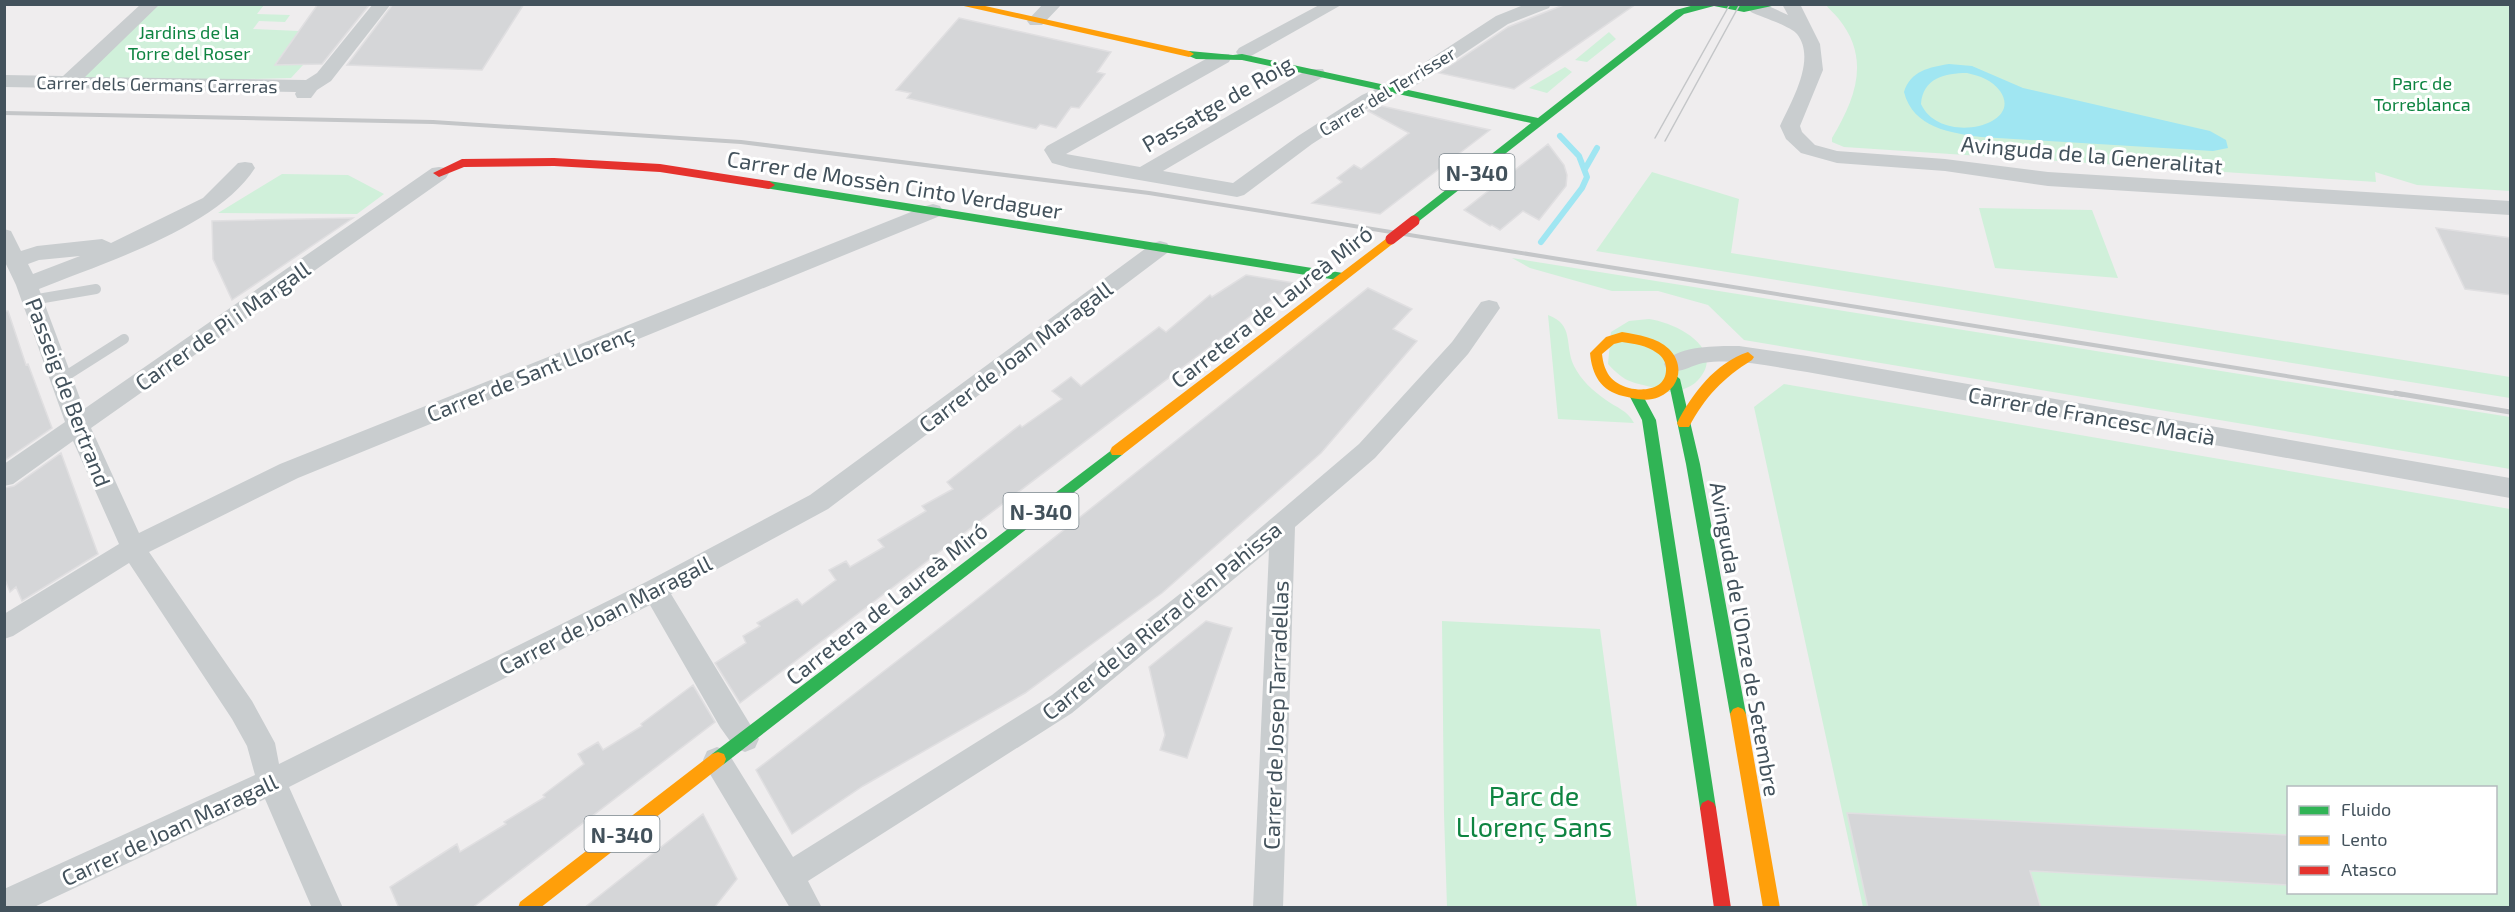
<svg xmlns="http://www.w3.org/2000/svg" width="2515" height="912" font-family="'Exo 2',sans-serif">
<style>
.green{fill:#d0f0da}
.water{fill:#a0e6f2;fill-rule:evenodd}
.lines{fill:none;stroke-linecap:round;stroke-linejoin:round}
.stream{stroke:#a0e6f2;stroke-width:6}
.building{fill:#d5d6d8;stroke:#e0dfe1;stroke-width:1.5}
.lane{stroke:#c9cdcf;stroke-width:10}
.street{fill:#c9cdcf;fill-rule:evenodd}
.fast{fill:#30b455;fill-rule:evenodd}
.slow{fill:#ff9f0a;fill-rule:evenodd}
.jam{fill:#e5322d;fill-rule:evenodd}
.tram{stroke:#c4c6c8;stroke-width:1.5}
.rail-far1{stroke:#c4c6c8;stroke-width:4}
.rail{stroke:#c4c6c8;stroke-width:5}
.jam-bridge{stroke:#e5322d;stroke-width:11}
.labels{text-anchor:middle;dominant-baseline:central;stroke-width:6;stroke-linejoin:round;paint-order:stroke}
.far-park-label{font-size:18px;fill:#0e8441;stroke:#fff}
.far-street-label{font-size:18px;fill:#43525c;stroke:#fff}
.shield{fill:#fff;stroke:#7b868d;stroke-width:1.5}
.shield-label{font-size:21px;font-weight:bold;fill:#43525c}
.street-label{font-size:22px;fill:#43525c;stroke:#fff}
.near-park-label{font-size:27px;fill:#0e8441;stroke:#fff}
</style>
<rect width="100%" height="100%" fill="#efedee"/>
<!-- green -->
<path class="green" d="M156 5H264L257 14 290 15 285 22 259 21 253 29 299 31 275 64 303 65 291 78 165 81 75 79Z
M1826 5H2510V191L2417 185 2375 172 2376 182 1844 147 1832 142V138C1856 98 1871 58 1838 18 1834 13 1829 9 1826 5Z
M1609 32 1616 39 1587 62 1575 60Z
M1565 67 1572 72 1547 93 1529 88Z
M1652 172 1739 199 1731 253 2510 377V398L1596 251Z
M282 174 348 175 384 194 357 214 218 213Z
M1979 208 2092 210 2118 278 1995 268Z
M1512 258 2510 417V469L1744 340 1708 305 1658 291H1612L1530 268Z
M1548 315C1575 325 1564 345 1574 366 1581 380 1593 391 1606 400 1617 408 1627 410 1634 423L1558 419Z
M1649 319C1678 323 1730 351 1695 383 1689 388 1677 392 1669 392 1664 392 1657 389 1651 387 1628 381 1625 382 1608 364L1611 332 1629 321Z
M1784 384 2510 509V907H2041L2030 871 2288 885V892H2496V788H2288V835L1848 813 1868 907H1863L1754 407Z
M1442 621 1600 629 1637 907H1447L1444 814Z"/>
<!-- water -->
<path class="water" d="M1949 64 1972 66 2023 88 2210 131 2226 140 2228 148 2213 151 1981 137C1951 133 1913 128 1904 92 1910 71 1930 67 1949 64ZM1967 73C1980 76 1992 80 2000 91 2025 126 1940 146 1921 104 1923 78 1945 73 1967 73Z"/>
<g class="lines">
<!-- stream -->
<path class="stream" d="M1585 169 1597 148
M1541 242 1582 188 1587 177 1579 156 1560 136"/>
</g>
<!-- building -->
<path class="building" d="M318 4H370L322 64 275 65Z
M393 4H524L482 70 347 65Z
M1566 4H1636L1514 89 1439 73 1508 27Z
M959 18 1111 52 1097 72 1105 74 1079 108 1071 107 1056 128 1040 124 1036 129 907 98 911 93 896 90Z
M1377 105 1490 130 1380 214 1312 203 1342 182 1337 178 1354 165 1361 169 1409 133 1368 111Z
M1548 144 1564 165 1567 175 1566 186 1539 220 1523 211 1500 230 1492 225 1490 226 1464 210Z
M353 218 232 300 213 259 212 221Z
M2436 228 2511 238V295L2465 289Z
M1246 275 1294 283 740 703 715 663 746 643 743 636 760 626 757 623 797 599 802 605 836 580 829 570 846 561 850 567 884 547 878 540 926 511 922 506 953 489 947 482 1020 425 1022 427 1062 399 1052 391 1071 377 1081 386 1159 327 1166 332 1210 295 1212 297Z
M1368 288 1412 309 1393 329 1417 341 1321 453 1162 593 1074 657 1025 693 863 786 792 834 756 770 972 603Z
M4 311H8L26 365 28 364 52 428 4 461Z
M61 453 98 554 22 601 16 587 10 592 4 577V488L14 486Z
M1206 621 1232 628 1187 758 1160 750 1165 735 1149 667Z
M693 685 715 722 472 908H399L390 887 457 844 460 852 506 824 504 822 545 797 543 795 584 764 578 754 598 742 603 750 642 726 641 724Z
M1847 813 2289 835V885L2030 871 2041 908H1868Z
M703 814 737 879 714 908H584Z"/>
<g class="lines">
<!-- lane -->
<path class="lane" d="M32 300 96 289
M61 379 124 339"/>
<!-- street -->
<path class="street" d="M141 4H160L85 77 306 80 317 73 373 4H391L331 81 317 90 311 98H297L295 94 296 92 4 87V75L63 76Z
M1043 4H1062L1042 25H1030L1027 21Z
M1321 4H1343L1251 56H1239L1236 52 1239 48Z
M1526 4H1551L1549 8 1508 24 1418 84 1376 103 1312 144 1244 195 1237 197 1070 168 1052 163 1044 150 1047 146 1215 54H1229L1231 58 1229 62 1066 154 1140 167 1309 69H1323L1325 73 1323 77 1163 171 1233 183 1298 136 1362 95 1404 76 1496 16Z
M1751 4H1764L1788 15 1782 4H1800L1820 44 1823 70 1800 126 1802 132 1815 145 1837 151 1945 159 2048 172 2510 201V215L2048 186 1945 171 1837 163 1801 153 1786 139 1780 126C1791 102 1817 59 1797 34 1791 26 1761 17 1751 12L1748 8Z
M245 162 252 163 255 168C217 228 103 263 39 289L84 409 432 168 439 167 446 168 449 173 446 178 91 428 139 533 280 464 926 206 933 204 940 206 943 211 940 216 298 478 149 552 252 701 275 743 279 764 646 582 810 495 1153 243 1160 241 1167 243 1171 248 1167 253 828 509 671 594 759 739 755 748 745 752 735 748 720 727 650 605 289 787 343 908H312L265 799 32 908H4V889L255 775 247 746 232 719 129 563 13 636 4 639V614L119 544 73 441 13 484 4 486V464L65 422 16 285 4 260V229L11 231 21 251 37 246 102 239 111 243 203 198 238 163ZM80 256 33 274 28 264 39 260Z
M1489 300 1497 302 1500 308 1468 354 1375 458 1295 527 1283 908H1253L1269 550 1072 713 808 881 822 908H790L707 769 703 760 707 751 717 747 727 751 793 857 1052 695 1224 559 1359 444 1452 342 1481 302Z
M1739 346 1807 356 2510 478V498L1807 372C1773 367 1737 358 1703 363 1690 366 1680 374 1667 370L1664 364C1675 345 1719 346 1739 346Z"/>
<!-- fast -->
<path class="fast" d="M1698 4H1781L1744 12 1714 6 1684 14 1414 225 1410 224 1408 221 1410 218 1531 123 1242 60 1196 59 1184 54 1189 51 1233 55 1242 54 1538 118 1676 10Z
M769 181 1343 273 1349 277 1343 281 765 188V182Z
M1674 374 1680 379 1700 464 1746 714 1743 719 1738 721 1733 719 1730 714 1686 464 1668 379Z
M1636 390 1641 392 1656 420 1716 808 1714 813 1708 816 1702 813 1700 808 1642 420 1629 395Z
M1117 446 1122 447 1124 451 1122 455 724 764 718 766 712 764 710 759 712 754Z"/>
<!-- slow -->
<path class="slow" d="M955 4H976L1189 51 1194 54 1189 57Z
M1391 235 1397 239 1395 242 1122 455H1112L1110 451 1112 447Z
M1622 332C1638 335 1657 337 1669 349 1685 365 1680 388 1659 397 1648 402 1635 399 1623 396 1601 391 1592 375 1590 353L1606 337ZM1622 342C1635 344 1646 345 1657 353 1662 356 1666 362 1666 368 1667 389 1645 392 1629 388 1611 383 1604 372 1602 354L1614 344Z
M1748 352 1754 357 1752 360C1723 378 1705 397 1689 427H1679L1677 423C1692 394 1715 363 1748 352Z
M1738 707 1743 709 1746 714 1780 908H1763L1730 714 1733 709Z
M718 752 724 754 726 759 724 764 540 908H518L520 902 712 754Z"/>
<!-- jam -->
<path class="jam" d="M554 158 660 164 769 181 775 185 769 189 660 172 554 166 464 167 439 177 433 173 462 159Z
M1708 800 1714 803 1716 808 1731 908H1714L1700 808 1702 803Z"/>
<!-- tram -->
<path class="tram" d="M1655 138 1730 4
M1665 141 1740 4"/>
<!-- rail-far1 -->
<path class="rail-far1" d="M4 113 433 122 741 142 1149 193 2404 395"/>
<!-- rail -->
<path class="rail" d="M2395 393 2510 412"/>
<!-- jam-bridge -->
<path class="jam-bridge" d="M1391 239 1414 221"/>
</g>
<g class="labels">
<!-- far-park labels -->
<g class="far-park-label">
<text x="189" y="32">Jardins de la<tspan x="189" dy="21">Torre del Roser</tspan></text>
<text x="2422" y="83">Parc de<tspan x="2422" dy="21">Torreblanca</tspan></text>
</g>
<!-- far-street labels -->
<g class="far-street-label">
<text transform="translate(157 84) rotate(1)">Carrer dels Germans Carreras</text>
<text transform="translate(1387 91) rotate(-31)">Carrer del Terrisser</text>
</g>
<!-- shield labels -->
<g class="shield">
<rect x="1439.5" y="154" width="75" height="36" rx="4.5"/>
<rect x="1003.5" y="493" width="75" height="36" rx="4.5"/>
<rect x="584.5" y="816" width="75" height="36" rx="4.5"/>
</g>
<g class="shield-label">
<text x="1477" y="172">N-340</text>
<text x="1041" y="511">N-340</text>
<text x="622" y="834">N-340</text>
</g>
<!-- street labels -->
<g class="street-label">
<text transform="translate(1217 103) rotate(-30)">Passatge de Roig</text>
<text transform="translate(2092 154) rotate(5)">Avinguda de la Generalitat</text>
<text transform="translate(895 184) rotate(9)">Carrer de Mossèn Cinto Verdaguer</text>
<text transform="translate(1271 306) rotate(-38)">Carretera de Laureà Miró</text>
<text transform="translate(222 325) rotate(-35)">Carrer de Pi i Margall</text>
<text transform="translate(1015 356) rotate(-37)">Carrer de Joan Maragall</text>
<text transform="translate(530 373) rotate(-22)">Carrer de Sant Llorenç</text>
<text transform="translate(69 392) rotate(69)">Passeig de Bertrand</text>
<text transform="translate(2092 415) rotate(10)">Carrer de Francesc Macià</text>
<text transform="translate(886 603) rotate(-38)">Carretera de Laureà Miró</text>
<text transform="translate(605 614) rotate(-27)">Carrer de Joan Maragall</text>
<text transform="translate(1161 620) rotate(-39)">Carrer de la Riera d'en Pahissa</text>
<text transform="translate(1746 639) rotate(80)">Avinguda de l'Onze de Setembre</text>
<text transform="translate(1275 715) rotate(-88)">Carrer de Josep Tarradellas</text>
<text transform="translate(169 829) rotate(-25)">Carrer de Joan Maragall</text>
</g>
<!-- near-park labels -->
<g class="near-park-label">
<text x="1534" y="795">Parc de<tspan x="1534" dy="31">Llorenç Sans</tspan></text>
</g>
</g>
<!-- border -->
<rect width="2515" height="912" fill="none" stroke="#43525c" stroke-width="12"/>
<!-- legend -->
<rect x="2287" y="786" width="210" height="108" fill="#ffffff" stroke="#b4babe" stroke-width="1.5"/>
<rect x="2299" y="806" width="30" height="9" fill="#30b455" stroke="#b4babe" stroke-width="1.5"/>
<text x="2341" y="816" font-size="18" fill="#43525c">Fluido</text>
<rect x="2299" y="836" width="30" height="9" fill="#ff9f0a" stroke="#b4babe" stroke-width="1.5"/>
<text x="2341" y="846" font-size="18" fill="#43525c">Lento</text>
<rect x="2299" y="866" width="30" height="9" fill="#e5322d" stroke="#b4babe" stroke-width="1.5"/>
<text x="2341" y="876" font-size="18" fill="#43525c">Atasco</text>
</svg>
